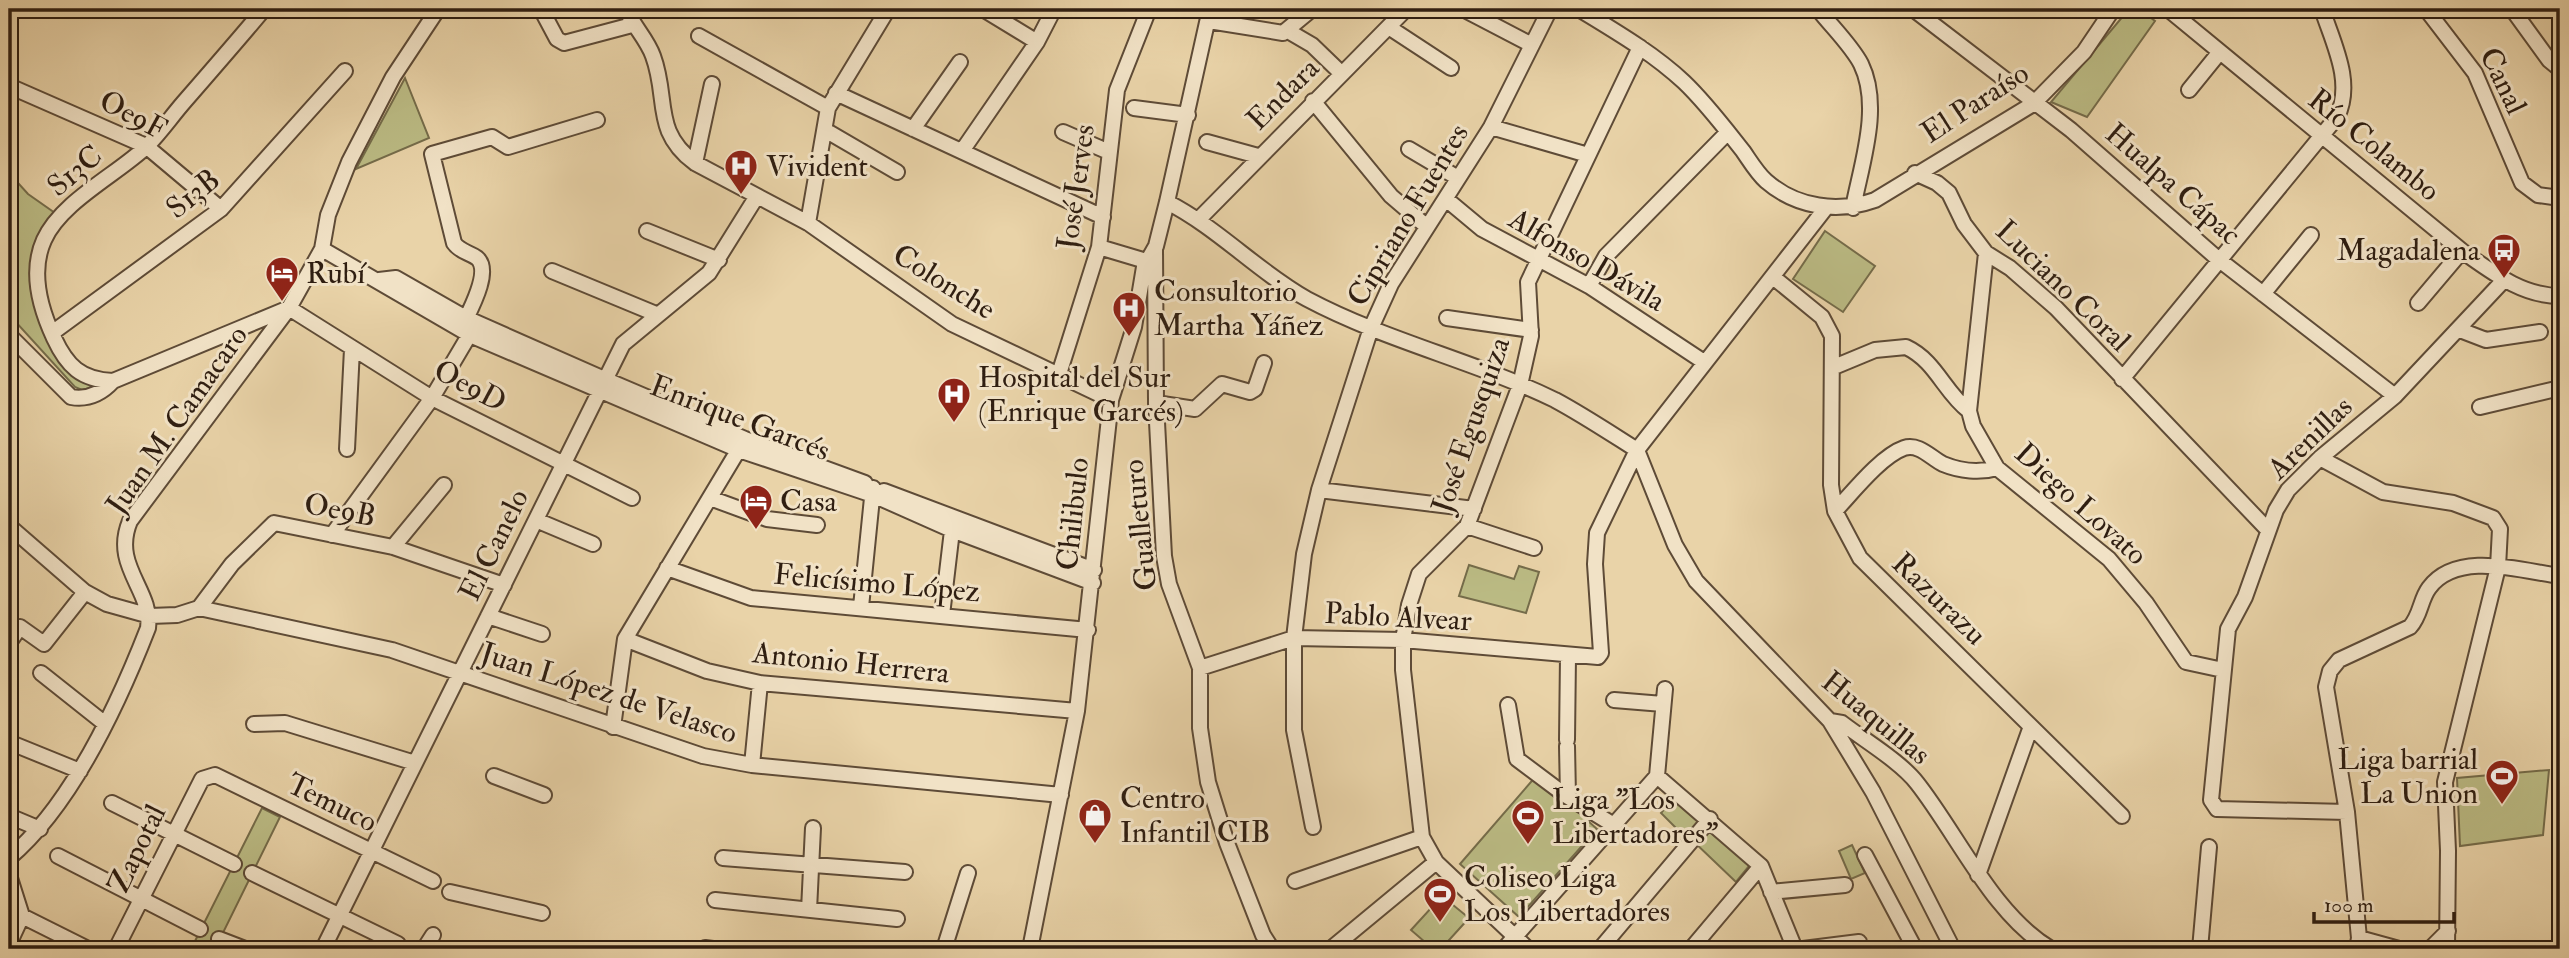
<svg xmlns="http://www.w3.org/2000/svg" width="2569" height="958" font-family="'IM FELL Double Pica',serif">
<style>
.green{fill:#bbbb84;stroke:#756c4a;stroke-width:2}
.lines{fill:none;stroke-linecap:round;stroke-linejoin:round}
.minor-casing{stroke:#5e4b37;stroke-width:18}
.minor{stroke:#f1e2c6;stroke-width:14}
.labels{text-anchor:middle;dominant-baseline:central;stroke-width:6;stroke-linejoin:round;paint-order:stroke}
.street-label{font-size:30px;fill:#2f1e11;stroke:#f1e2c6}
.poi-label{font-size:30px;fill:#2f1e11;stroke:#f1e2c6;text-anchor:start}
</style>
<rect width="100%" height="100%" fill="#e9d3a8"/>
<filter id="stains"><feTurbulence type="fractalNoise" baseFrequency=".00286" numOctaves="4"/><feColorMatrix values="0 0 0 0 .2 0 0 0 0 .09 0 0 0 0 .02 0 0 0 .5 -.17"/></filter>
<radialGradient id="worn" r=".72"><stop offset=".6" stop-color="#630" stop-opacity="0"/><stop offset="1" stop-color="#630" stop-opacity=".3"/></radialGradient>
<!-- green -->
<path class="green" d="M2129 9H2139L2155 21 2087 117 2051 102Z
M405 78 429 138 356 169Z
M9 173 28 194 55 213 41 236 48 336 101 385 82 390 75 387 13 319 9 309Z
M1825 231 1875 266 1843 312 1793 279Z
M1469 565 1514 579 1519 566 1539 572 1526 613 1459 596Z
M2549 770 2543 835 2460 846 2457 778Z
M1537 775 1597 829 1519 917 1460 864Z
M1675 796 1699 815V822L1685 837 1661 813Z
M262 808 280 817 215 949H191Z
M1712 821 1754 860 1736 882 1692 840Z
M1852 845 1865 873 1851 879 1839 851Z
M1442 896 1469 918 1441 949H1433L1411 930Z"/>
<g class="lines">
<defs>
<path id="minor" d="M541 9 557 39 564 43 632 25
M626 9C633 26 647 39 653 56 669 99 652 131 695 163L808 223 952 324 1111 400
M983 9 1037 42
M1463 9 1532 45
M1579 9C1615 31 1653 53 1684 82 1706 103 1724 127 1743 151 1750 161 1757 173 1766 181 1797 208 1838 213 1875 200L2033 104 2084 52 2113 9
M1818 9C1831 26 1851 45 1861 64 1882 107 1861 165 1853 208
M2168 9 2462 251C2492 272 2522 296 2560 296
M2426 9 2475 73 2522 183 2538 195 2560 198
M2512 9 2549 60 2560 69
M9 12 10 9
M1917 12 2071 130 2218 259 2395 396
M1209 21 1283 33 1312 9
M1390 28 1451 68
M1288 31 1312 45 1341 73
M699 36 828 108
M9 86 146 146 221 209
M2189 90 2219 53
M836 93 1103 217
M1313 101 1391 196 1426 226
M1134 108 1188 115
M1491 127 1588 155
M913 129 960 62
M825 130 897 172
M1063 132 1109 152
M1207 142 1258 156
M1409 149 1458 178
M962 151 1037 42 1054 9
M695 163 712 84
M1915 173 1937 183 1949 193 1964 224 1986 253 2010 268 2056 308 2267 529
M1446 199 1482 229 1589 286 1704 362
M1167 202C1218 228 1257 271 1307 299 1386 341 1475 361 1555 400 1583 415 1610 433 1637 450
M1200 218 1406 9
M808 223 828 108 888 9
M647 231 719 260
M1099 247 1146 261
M322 249 470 335 739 450 873 495 952 530 1093 583
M1155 249 1156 403 1164 556 1169 584 1200 668V728L1208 782 1227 843 1263 935 1272 949
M1986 253 1969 411 1973 426 1997 468 2109 559 2146 603 2186 662 2223 670
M552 271 656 314
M1773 277 1822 317 1832 336 1831 485 1835 511 1860 558 2122 816
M379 280 396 278 466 318 604 379 745 439 865 483
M1589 286 1606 256 1728 132
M2263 294 2311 235
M2418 303 2462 251
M1447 318 1531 330
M463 325C470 310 492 271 477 258 469 252 460 252 454 243L432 154 492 137 508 147 597 120
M2460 330 2486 340 2540 332
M52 333 221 209 345 71
M9 335 71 397C88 400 102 393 113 381L289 308 432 398 632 498
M1834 367 1875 350 1906 347C1936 361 1944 392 1969 411
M1059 374 1099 247 1117 90 1149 9
M2122 379 2337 117C2354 82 2333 43 2322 9
M113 381C81 380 67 366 54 338 40 308 30 271 44 240 61 202 116 175 146 147 160 133 171 117 184 102 211 71 238 40 264 9
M1156 403 1195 409 1222 384 1250 392 1255 389 1264 363
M2480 407 2560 388
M347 449 352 349
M1637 450 1675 545 1696 581 1830 721 1842 723C1864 740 1901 762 1917 783 1958 835 1993 915 2051 949
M2320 458 2383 492 2453 503 2493 518 2500 529 2498 567 2445 782 2448 851 2447 949
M1319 490 1474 509
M884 491 1094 570
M710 498 767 519 817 525
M1835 511C1852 493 1881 456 1904 448 1919 443 1931 458 1943 464 1960 471 1980 473 1997 468
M536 520 593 544
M9 526 85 592 107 604 150 616 177 615 199 608 232 564 274 523 393 547 504 585
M1467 526 1534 548
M332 535 432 398 474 327
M393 547 444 485
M667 568 751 598 1088 630
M861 607 873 488
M199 608 392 650 703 756 752 765 1061 795
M942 615 953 522
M488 616 542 634
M625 639 707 671 760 683 1077 711
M9 643 20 627 44 644 85 592
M1200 668 1294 638 1403 640 1598 657 1601 653 1595 564 1597 533 1637 450 1825 209
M41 673 104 723
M1614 700 1663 704
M1508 705 1517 759 1565 795 1612 824
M1830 721 1873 792 1953 949
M254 724 285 723 415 763
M613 727 625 639 742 444
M1567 740 1568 656
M11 743 80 771
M1567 746 1568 796
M752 765 760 683
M494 776 544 795
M1657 776 1665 689
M112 803 234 864
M2347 812 2217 809 2211 800 2228 629 2245 597 2276 510 2288 490 2320 458 2395 396 2504 280
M9 816 40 829
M1313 827 1294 730V638L1304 554 1319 490 1371 328 1391 284 1491 127 1550 9
M1865 855 1915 949
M58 856 200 929
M9 858C72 805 118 705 148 628 153 590 111 566 130 521L289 308 322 249 328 215 349 162 393 77 438 9
M723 858 905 872
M252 873 398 944
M9 875 22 916 9 944
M1978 875 2030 729
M1295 881 1422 837
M450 892 542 913
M1771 892 1845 885
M715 900 897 919
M809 910 813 828
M22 916 88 949
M2359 938 2347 812 2326 687 2330 671 2339 660 2410 627C2421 615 2420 600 2429 588 2457 550 2522 571 2560 576
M219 939 245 949
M705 948 713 949
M1332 948 1436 862
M116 949 202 779 215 775 433 881
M323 949 623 344 709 273 757 196
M424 949 433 935
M944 949 968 873
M1030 949 1077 711 1111 400 1134 327 1144 267 1156 246 1167 202 1210 9
M1504 949 1657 776 1761 866 1795 949
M1528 949 1436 862 1422 837 1403 670V640L1409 605 1419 574 1467 526 1520 385 1531 336 1528 282 1640 47
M1600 949 1710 819
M1691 949 1761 866
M1803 949 1859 942
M2200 949 2209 847
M2357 949 2359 938 2399 949
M2430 949 2448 931"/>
</defs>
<!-- minor casing -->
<use href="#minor" class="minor-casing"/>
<!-- minor -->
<use href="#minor" class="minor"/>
</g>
<!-- icons -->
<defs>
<symbol id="hospital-pin" viewBox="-11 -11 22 30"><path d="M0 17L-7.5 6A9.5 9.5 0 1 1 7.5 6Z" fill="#8f2418" stroke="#f1e2c6"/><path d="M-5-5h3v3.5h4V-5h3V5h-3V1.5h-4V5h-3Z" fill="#fff"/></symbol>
<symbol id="bus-pin" viewBox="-11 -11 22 30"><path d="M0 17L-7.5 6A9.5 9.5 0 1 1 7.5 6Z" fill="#8f2418" stroke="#f1e2c6"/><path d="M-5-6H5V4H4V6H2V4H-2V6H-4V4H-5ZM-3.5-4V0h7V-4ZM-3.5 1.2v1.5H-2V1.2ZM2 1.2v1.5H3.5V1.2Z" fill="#fff"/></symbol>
<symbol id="hotel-pin" viewBox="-11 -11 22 30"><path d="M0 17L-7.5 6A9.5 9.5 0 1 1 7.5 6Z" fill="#8f2418" stroke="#f1e2c6"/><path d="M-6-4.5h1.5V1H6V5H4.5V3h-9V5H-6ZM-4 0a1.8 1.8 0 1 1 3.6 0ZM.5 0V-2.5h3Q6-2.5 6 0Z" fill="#fff"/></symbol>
<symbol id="stadium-pin" viewBox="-11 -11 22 30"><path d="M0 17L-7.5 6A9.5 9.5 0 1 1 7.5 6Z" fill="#8f2418" stroke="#f1e2c6"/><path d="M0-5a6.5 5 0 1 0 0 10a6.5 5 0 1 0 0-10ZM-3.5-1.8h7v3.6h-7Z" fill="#fff"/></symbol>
<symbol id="shop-pin" viewBox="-11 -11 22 30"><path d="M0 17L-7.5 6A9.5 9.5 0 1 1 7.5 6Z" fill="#8f2418" stroke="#f1e2c6"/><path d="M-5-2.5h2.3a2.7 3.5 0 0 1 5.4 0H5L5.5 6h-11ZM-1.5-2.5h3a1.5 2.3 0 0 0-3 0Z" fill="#fff"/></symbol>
</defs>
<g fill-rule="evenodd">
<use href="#hospital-pin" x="722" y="147" width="38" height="52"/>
<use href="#bus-pin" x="2485" y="231" width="38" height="52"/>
<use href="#hotel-pin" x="263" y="254" width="38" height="52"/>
<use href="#hospital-pin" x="1110" y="289" width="38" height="52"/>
<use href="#hospital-pin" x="935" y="375" width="38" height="52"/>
<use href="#hotel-pin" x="737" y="482" width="38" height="52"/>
<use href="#stadium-pin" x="2483" y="757" width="38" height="52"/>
<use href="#shop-pin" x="1076" y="796" width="38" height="52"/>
<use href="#stadium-pin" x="1509" y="797" width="38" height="52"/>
<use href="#stadium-pin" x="1421" y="875" width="38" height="52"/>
</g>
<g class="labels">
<!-- street labels -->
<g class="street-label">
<text transform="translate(2503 81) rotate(64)">Canal</text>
<text transform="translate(1283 94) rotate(-45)">Endara</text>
<text transform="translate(1975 103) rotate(-33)">El Paraíso</text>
<text transform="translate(133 115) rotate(28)">Oe9F</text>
<text transform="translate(2374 145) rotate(39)">Río Colambo</text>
<text transform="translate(75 171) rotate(-40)">S13C</text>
<text transform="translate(2173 184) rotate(41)">Hualpa Cápac</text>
<text transform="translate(1076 187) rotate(-82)">José Jerves</text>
<text transform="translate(193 194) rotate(-39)">S13B</text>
<text transform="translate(1408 215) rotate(-59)">Cipriano Fuentes</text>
<text transform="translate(1587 260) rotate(30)">Alfonso Dávila</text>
<text transform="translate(944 282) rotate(32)">Colonche</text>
<text transform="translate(2063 286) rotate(44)">Luciano Coral</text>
<text transform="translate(470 386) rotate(28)">Oe9D</text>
<text transform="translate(740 418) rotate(21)">Enrique Garcés</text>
<text transform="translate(177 420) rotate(-55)">Juan M. Camacaro</text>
<text transform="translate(1471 425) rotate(-71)">José Egusquiza</text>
<text transform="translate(2310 438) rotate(-44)">Arenillas</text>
<text transform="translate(2081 504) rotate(42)">Diego Lovato</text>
<text transform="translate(340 510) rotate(11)">Oe9B</text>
<text transform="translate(1073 514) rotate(-84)">Chilibulo</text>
<text transform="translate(1140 525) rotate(-96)">Gualleturo</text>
<text transform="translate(494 545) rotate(-64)">El Canelo</text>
<text transform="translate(877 583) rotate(5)">Felicísimo López</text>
<text transform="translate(1939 599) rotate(44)">Razurazu</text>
<text transform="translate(1398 617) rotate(3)">Pablo Alvear</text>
<text transform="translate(851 663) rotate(6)">Antonio Herrera</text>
<text transform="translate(609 693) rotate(18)">Juan López de Velasco</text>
<text transform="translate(1876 718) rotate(39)">Huaquillas</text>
<text transform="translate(332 803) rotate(26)">Temuco</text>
<text transform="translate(137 849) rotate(-64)">Zapotal</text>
</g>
<!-- poi labels -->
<g class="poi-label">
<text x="766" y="166">Vivident</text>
<text x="2480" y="250" text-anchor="end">Magadalena</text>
<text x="306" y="273">Rubí</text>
<text x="1154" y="291">Consultorio<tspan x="1154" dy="34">Martha Yáñez</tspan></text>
<text x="978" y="377">Hospital del Sur<tspan x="978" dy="34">(Enrique Garcés)</tspan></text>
<text x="780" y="501">Casa</text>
<text x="2478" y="759" text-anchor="end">Liga barrial<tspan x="2478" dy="34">La Union</tspan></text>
<text x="1120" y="798">Centro<tspan x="1120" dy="34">Infantil CIB</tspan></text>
<text x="1552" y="799">Liga "Los<tspan x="1552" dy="34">Libertadores"</tspan></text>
<text x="1464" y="877">Coliseo Liga<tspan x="1464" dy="34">Los Libertadores</tspan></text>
</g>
</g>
<!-- margin -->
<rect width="2569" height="958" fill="none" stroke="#e9d3a8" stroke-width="35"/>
<rect x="10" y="10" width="2548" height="937" fill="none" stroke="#2f1e11" stroke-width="3.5"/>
<rect x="18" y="18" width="2534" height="923" fill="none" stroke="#2f1e11" stroke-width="2"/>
<!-- scale -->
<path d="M2314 912v10h140v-10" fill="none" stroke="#2f1e11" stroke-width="3.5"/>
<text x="2324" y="912" font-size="21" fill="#2f1e11" stroke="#f1e2c6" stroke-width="5" paint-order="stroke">100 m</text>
<rect width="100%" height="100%" filter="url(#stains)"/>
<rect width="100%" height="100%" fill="url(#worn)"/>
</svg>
